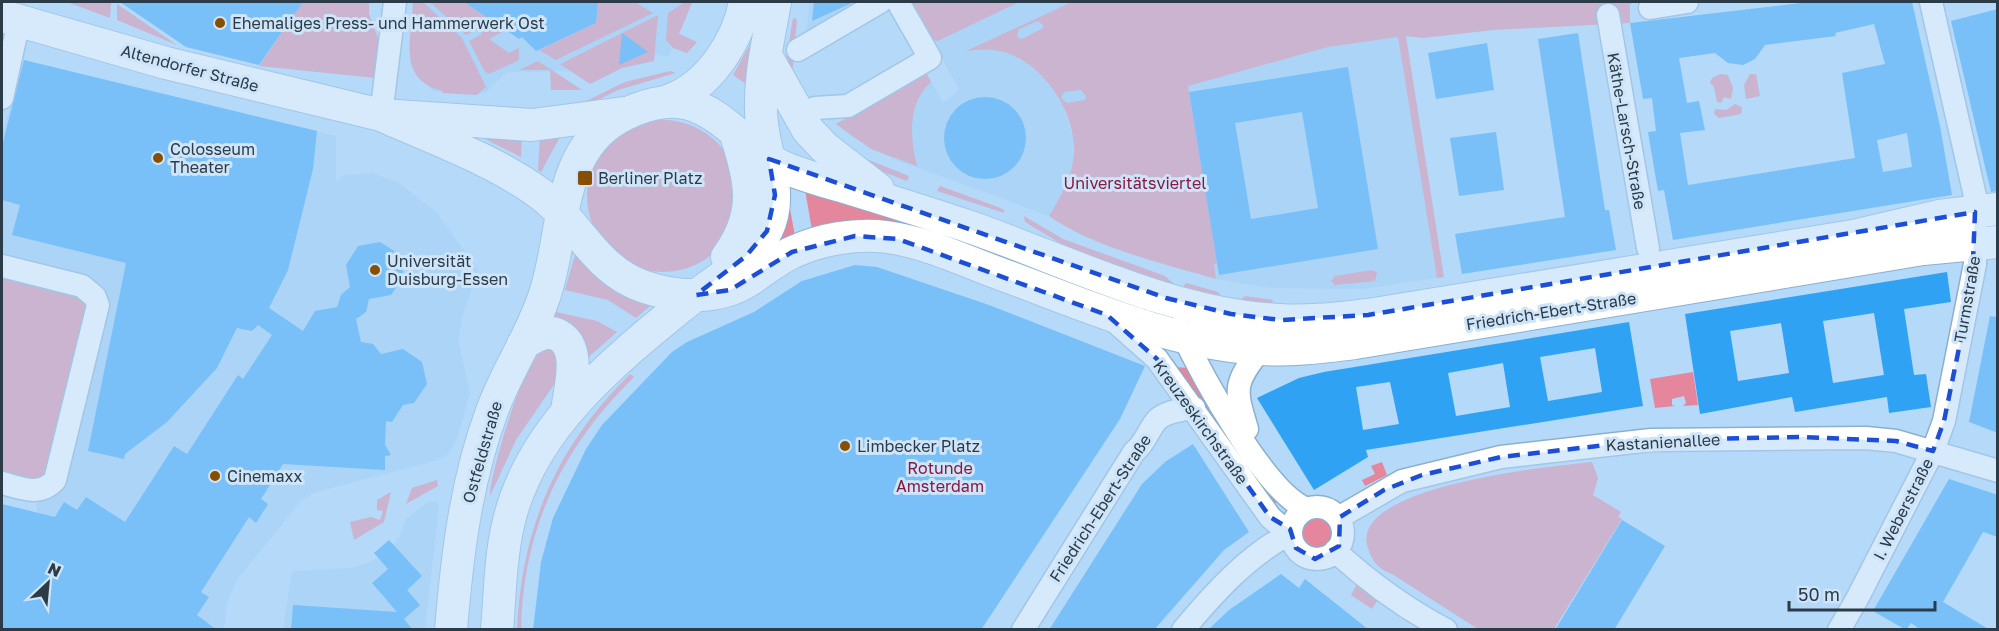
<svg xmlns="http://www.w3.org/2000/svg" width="1999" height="631" font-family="'Golos Text',sans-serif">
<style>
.built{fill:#a3cef4}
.green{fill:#e4879d;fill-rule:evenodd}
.building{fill:#30a2f4;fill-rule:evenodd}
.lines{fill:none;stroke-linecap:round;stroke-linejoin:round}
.street-casing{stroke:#8cafcf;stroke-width:25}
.secondary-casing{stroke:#8cafcf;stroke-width:34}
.street{stroke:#fff;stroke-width:22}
.secondary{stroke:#fff;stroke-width:32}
.marked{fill:none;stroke:#1d4ed8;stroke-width:4.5;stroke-dasharray:12 8;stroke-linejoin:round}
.poi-dot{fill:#874f01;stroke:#cee4f8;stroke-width:2}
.labels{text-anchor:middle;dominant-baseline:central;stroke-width:6;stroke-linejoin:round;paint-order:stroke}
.poi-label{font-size:16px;fill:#2c3b48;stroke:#cee4f8;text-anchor:start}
.street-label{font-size:16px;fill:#2c3b48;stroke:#cee4f8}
.park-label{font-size:16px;fill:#881741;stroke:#cee4f8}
</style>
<rect width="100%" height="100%" fill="#b4d9f9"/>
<!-- built -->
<path class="built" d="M413 2H692L668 57 655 54 594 71 507 72 485 93 433 91 410 64Z
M810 2H864L806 36Z
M911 2H1090L1116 96 1064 110 1073 137V162L1066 187 1049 216 891 158 852 137 836 124 924 74H927L943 103 959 90Z
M1398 37 1437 278 1363 289 1271 288 1216 279 1186 86 1328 47Z
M23 60 336 136V181L345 175 372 173 399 183 437 213 478 270 462 317 458 341 470 392 457 440 448 454 438 460 313 493 300 502 236 581 227 604 224 629H68L37 527 36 493 2 263V136Z
M428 502H437L439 506 425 629 283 630 292 571 350 568 366 564 385 554 399 538 406 519Z"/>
<!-- green -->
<path class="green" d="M67 2H111L110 18Z
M303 2H369V14L380 43 375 78 259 66Z
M413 2H423L462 38 486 87 477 95 442 93 443 91C396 80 412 37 413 2Z
M430 2H464L506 30 489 39 509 53 519 48V60L489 74 485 72 469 41 482 34 479 29 466 35Z
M598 2H639L638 4 653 13 556 60 539 50 596 23Z
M685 2 692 3 679 34 697 42 687 53 673 48 666 40 668 13Z
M911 2H1019L938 41 933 40Z
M1072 2H1634L1630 4V23L1493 30 1423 38 1406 36 1444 277 1437 278 1398 37 1328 47 1188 86 1217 263 1214 264 1216 279C1165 264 1092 247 1049 216 1061 196 1073 176 1074 152 1075 108 1039 56 994 50 985 49 975 50 966 51ZM1038 21 1043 25V28L1022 39 1017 37 1019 29ZM1081 90 1086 96 1085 100 1067 103 1061 98 1064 92Z
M117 4 177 45 117 20Z
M658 15 654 61 622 68 590 84 560 64Z
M793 18 797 19 792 78 785 66Z
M753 39 749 86 733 75Z
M538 61 582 90H551L550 70H519Z
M670 71 676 73 618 90 583 107 576 106 625 82Z
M924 74H927L931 82C907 104 910 138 917 166L871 149 836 124Z
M1721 74 1728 75 1733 88 1731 99 1724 97 1721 103 1717 102 1714 87 1710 83 1712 78Z
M1750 74H1756L1760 96 1746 99 1744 85Z
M1735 104 1742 107 1741 114 1719 118 1714 114 1715 109 1726 110Z
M587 196a76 76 0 1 1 152 0a76 76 0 1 1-152 0Z
M445 127 522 134 521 157 483 138Z
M560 133V137L541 172 538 170 540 135Z
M861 157 909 176 907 181 870 167Z
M940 186 998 207 1004 210V213L937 191Z
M786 187 795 236 776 244Z
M805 190 934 231 1157 312 1162 319 812 230Z
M1024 216 1063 239 1165 276 1176 286 1065 246 1025 222Z
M575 255 610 287 650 306 636 318 608 300 565 290Z
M2 269 93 298 56 478 2 482Z
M1372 270 1377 272 1375 281 1335 285 1331 281 1335 276Z
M1186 283 1218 292 1221 296 1183 287Z
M1245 296 1273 300 1272 304 1239 301Z
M556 312 597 321 617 332 584 361 552 320Z
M546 347 559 354 557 380 516 440 490 496C489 477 524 363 538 351 540 349 543 348 546 347Z
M1176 367 1187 368C1213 416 1242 461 1279 501L1270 507Z
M1693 372 1698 405 1683 406 1686 403 1684 396 1672 399V405L1675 406 1655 408 1650 379Z
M630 374 634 377C562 448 523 528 521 629H517C522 527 556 447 630 374Z
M1382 462 1387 475 1365 486 1362 480 1375 474 1371 466Z
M1592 462 1598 478 1593 495 1621 512 1618 517 1622 519 1554 629H1478L1392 574C1379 570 1372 561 1368 548 1346 486 1554 466 1592 462Z
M437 480 438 486 406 504 412 488Z
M391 492 384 522 354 540 350 522 371 517 380 520 383 511 377 510V500Z
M1303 533a15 15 0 1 1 30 0a15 15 0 1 1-30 0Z
M1357 584 1378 600 1372 609 1351 595Z"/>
<!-- building -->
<path class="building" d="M120 2H303L259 65 186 47Z
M464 2H598L596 23 536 51 522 37 519 39Z
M814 2H854L812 21Z
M1809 2H1912L1940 126 1952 195 1673 240 1664 190 1658 191 1648 132 1656 131 1652 98 1643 99 1630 23ZM1874 24 1885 64 1842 73 1855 158 1688 185 1680 133 1705 130 1699 101 1687 103 1679 58 1715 53 1728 63 1743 65 1755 59 1765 45 1836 36 1835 33ZM1907 133 1912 167 1883 172 1877 140Z
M1998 9V191L1991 192 1951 21Z
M622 33 648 52 619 65Z
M1578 33 1605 210H1609L1616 250 1462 274 1455 234 1565 217 1538 39Z
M1487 43 1494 90 1436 99 1428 53Z
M24 60 317 131 313 169 288 270 269 308 303 331 315 311 337 307 341 295 350 287 346 265 358 246 380 242 399 254 404 276 391 295 369 299 366 312 356 319 361 342 373 344 381 354 403 349 422 362 427 384 414 403 403 405 392 422 386 421 385 445 391 455 385 456V470L283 464 261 499 268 504 256 523 249 517 201 592 209 597 197 615 217 630H2V504L55 517 64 502 77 510 86 497 125 522 174 446 187 454 238 375 243 379 272 335 258 325 252 331 237 328 217 368 167 422 125 454 124 459 88 451 126 263 12 235 20 205 2 200V146Z
M1348 67 1378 249 1219 275 1189 92ZM1302 112 1318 208 1251 219 1235 123Z
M944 138a41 41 0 1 1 82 0a41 41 0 1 1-82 0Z
M1496 132 1504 190 1459 196 1450 138Z
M855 265 877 267 989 305 1145 366 1120 419 981 630H533L541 562 553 518 586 449 602 425 672 352 687 342 754 312 802 281Z
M1947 272 1951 302 1904 309 1914 375 1926 374 1931 407 1889 413 1887 397 1795 412 1792 397 1700 414 1685 314ZM1874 313 1884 375 1833 383 1823 321ZM1781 323 1789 373 1738 381 1730 331Z
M1990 316 1998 317V433L1969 422Z
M1629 322 1643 406 1366 450 1368 457 1314 490 1257 398 1299 378 1324 372ZM1595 348 1602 392 1548 401 1540 357ZM1503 363 1510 407 1456 416 1448 373ZM1390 382 1399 424 1363 430 1356 387Z
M1193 444 1249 532 1224 550 1154 630H1049L1142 484 1165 462Z
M1949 479 1998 495V537L1983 532 1943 602 1990 630H1921L1911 623 1906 630 1873 611Z
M1622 520 1665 546 1614 630H1555Z
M389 540 422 576 407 590 420 605 404 619 413 630H291L293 605 397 612 372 583 388 569 374 553Z
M1281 574 1299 588 1305 579 1369 630H1208L1229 610Z"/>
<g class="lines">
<defs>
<path id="street" d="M1650 8 1687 2
M1608 15 1648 248
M798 50 880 2
M2 98 19 21
M805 114 815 108 848 106 930 58 898 2
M381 115 395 2
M2 266 82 286 95 297 98 305 55 480C40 497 21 488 2 483
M1113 320 1157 359 1270 517 1279 525 1291 529
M1180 329C1200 372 1265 493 1307 509
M1247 429C1235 389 1233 384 1261 349
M1291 533a26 26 0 1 1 52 0a26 26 0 1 1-52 0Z
M1338 518 1402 481 1501 457 1651 440 1866 438 1896 441 1998 471
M1335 551C1368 581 1406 609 1446 630
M1023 630 1134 452C1145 444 1148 430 1157 420 1166 411 1183 410 1194 408
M1183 630C1214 593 1248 555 1291 533
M1839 630 1857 599 1933 451 1944 421 1975 264V196L1931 2"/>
<path id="secondary" d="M2 16 166 63 381 115 532 125 624 113
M766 56 808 130 825 148 878 189
M670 100C709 86 738 41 745 2
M381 115C432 138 494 160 539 193 579 222 595 271 645 287 677 298 718 300 748 281 763 271 777 259 793 252 821 239 856 233 887 237 925 242 963 260 998 273 1083 304 1168 343 1259 349 1291 351 1323 347 1355 343L1923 249 1998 242
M727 257C759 214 751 179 735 132
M523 344C533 337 546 329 558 335 583 348 569 390 567 412
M451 630C457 556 466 481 492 411 507 370 532 335 545 294 565 235 556 153 618 118 638 107 666 97 689 104 727 115 748 151 783 167 806 177 831 183 854 190 893 202 932 214 970 227 1070 262 1173 315 1280 320 1310 322 1339 318 1368 315L1853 236 1939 216 1998 209
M497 630C500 595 500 559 508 525 529 430 610 364 683 305 711 283 750 263 767 230 786 191 761 150 761 110 760 73 769 37 775 2"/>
</defs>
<!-- street casing -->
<use href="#street" class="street-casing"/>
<!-- secondary casing -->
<use href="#secondary" class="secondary-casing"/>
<!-- street -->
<use href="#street" class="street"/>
<!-- secondary -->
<use href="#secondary" class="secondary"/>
</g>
<!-- marked area -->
<path d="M0 0H1999V631H0ZM769 159 1166 298 1231 314 1281 320 1368 315 1975 212 1972 285 1944 421 1933 451 1896 441 1803 437 1651 440 1501 457 1422 475 1384 490 1340 517 1339 546 1315 559 1296 548 1290 529 1270 517 1157 359 1107 315 898 239 855 236 792 252 730 290 696 295 746 256 767 231 775 195Z" fill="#b4d9f9" fill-opacity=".55" fill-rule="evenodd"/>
<path class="marked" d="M769 159 1166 298 1231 314 1281 320 1368 315 1975 212 1972 285 1944 421 1933 451 1896 441 1803 437 1651 440 1501 457 1422 475 1384 490 1340 517 1339 546 1315 559 1296 548 1290 529 1270 517 1157 359 1107 315 898 239 855 236 792 252 730 290 696 295 746 256 767 231 775 195Z"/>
<!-- markers -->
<g class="poi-dot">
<circle cx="220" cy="23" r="6"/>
<circle cx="158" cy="158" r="6"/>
<rect x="577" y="170" width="16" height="16" rx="3"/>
<circle cx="375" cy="270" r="6"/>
<circle cx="845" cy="446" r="6"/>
<circle cx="215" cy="476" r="6"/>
</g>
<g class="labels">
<!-- poi labels -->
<g class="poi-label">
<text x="232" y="23">Ehemaliges Press- und Hammerwerk Ost</text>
<text x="170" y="149">Colosseum<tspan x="170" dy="18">Theater</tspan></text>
<text x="598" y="178">Berliner Platz</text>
<text x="387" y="261">Universität<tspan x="387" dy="18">Duisburg-Essen</tspan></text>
<text x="857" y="446">Limbecker Platz</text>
<text x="227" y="476">Cinemaxx</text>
</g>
<!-- street labels -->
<g class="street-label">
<text transform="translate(190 68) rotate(15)">Altendorfer Straße</text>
<text transform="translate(1627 131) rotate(80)">Käthe-Larsch-Straße</text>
<text transform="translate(1967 299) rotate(-80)">Turmstraße</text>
<text transform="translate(1551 311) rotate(-9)">Friedrich-Ebert-Straße</text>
<text transform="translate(1201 422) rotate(54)">Kreuzeskirchstraße</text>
<text transform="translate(1663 442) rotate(-3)">Kastanienallee</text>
<text transform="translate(482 452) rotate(-74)">Ostfeldstraße</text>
<text transform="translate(1100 508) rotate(-57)">Friedrich-Ebert-Straße</text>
<text transform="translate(1903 509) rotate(-63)">I. Weberstraße</text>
</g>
<!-- park labels -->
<g class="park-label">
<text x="1135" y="183">Universitätsviertel</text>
<text x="940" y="468">Rotunde<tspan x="940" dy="18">Amsterdam</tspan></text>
</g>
</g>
<!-- border -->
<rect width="1999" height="631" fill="none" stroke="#2c3b48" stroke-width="6"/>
<!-- north arrow -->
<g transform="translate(48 583) rotate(26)" stroke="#cee4f8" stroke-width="4.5" paint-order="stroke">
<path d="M0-4.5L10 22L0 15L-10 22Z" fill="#2c3b48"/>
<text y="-9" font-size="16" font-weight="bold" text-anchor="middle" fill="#2c3b48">N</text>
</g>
<!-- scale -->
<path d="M1789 601v9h146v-9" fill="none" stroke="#2c3b48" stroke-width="3"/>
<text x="1798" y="601" font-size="18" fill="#2c3b48" stroke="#cee4f8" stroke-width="4.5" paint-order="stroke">50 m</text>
</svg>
